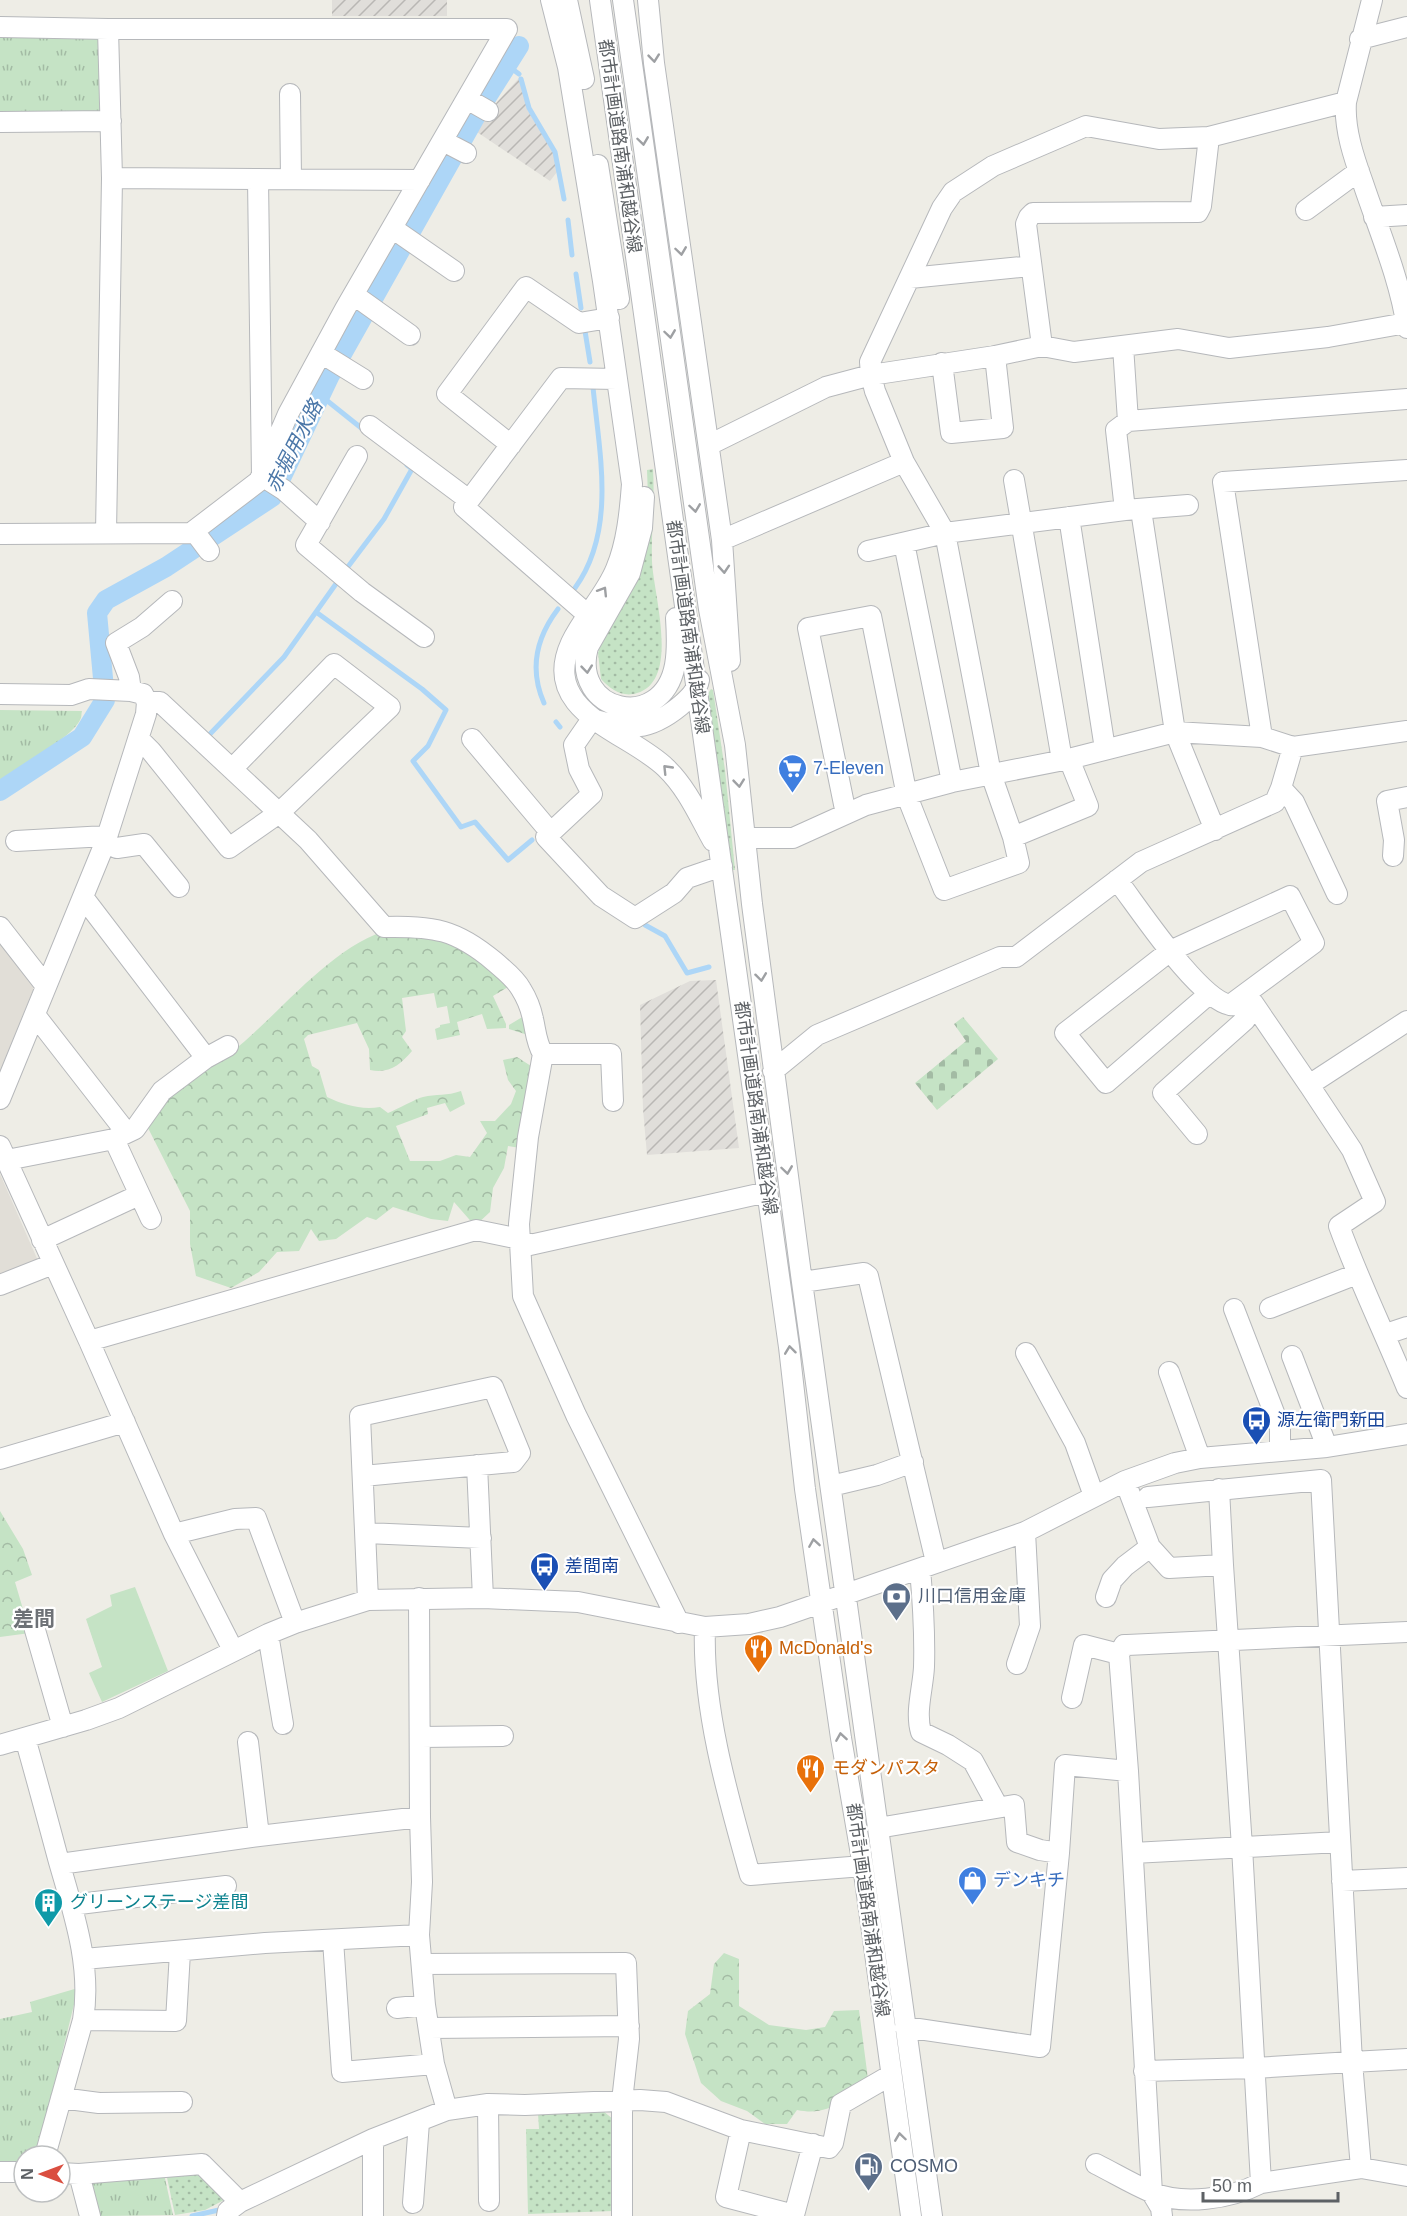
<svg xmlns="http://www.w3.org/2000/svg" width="1407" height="2216" font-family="Helvetica,'Noto Sans JP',sans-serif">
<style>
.industrial{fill:url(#industrial-furrows)}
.education{fill:#e1ded7}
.grass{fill:url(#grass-dots)}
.forest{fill:url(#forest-crowns)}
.cemetery{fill:url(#cemetery-stones)}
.park{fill:url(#park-tufts)}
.garden{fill:#c5e3c5}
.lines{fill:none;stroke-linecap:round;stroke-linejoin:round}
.stream{stroke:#add6f7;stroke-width:5}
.canal{stroke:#add6f7;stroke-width:20}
.minor-casing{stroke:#b6b8bb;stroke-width:22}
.minor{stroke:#fff;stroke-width:20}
.oneway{stroke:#9ea0a3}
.labels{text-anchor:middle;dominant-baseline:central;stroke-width:4.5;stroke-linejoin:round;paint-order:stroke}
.street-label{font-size:18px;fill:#5d6165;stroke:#fff}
.shop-label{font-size:18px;fill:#366cbe;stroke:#fff;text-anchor:start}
.transit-label{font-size:18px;fill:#164399;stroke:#fff;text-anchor:start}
.service-label{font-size:18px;fill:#4e5e75;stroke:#fff;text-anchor:start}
.food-label{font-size:18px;fill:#c56008;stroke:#fff;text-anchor:start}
.culture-label{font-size:18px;fill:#0d838f;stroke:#fff;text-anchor:start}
.water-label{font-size:20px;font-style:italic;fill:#4b77a8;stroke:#fff}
.quarter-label{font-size:21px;font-weight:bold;fill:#6e7277;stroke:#fff}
</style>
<defs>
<pattern id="industrial-furrows" width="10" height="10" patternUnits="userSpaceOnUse" patternTransform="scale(1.5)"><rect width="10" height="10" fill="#e0deda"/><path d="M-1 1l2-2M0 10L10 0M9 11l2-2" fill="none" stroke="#b9b7b4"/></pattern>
<pattern id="grass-dots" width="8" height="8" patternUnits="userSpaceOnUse" patternTransform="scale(1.5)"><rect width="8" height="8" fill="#c5e3c5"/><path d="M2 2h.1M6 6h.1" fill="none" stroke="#a3bba4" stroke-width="1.8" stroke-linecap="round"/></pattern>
<pattern id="forest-crowns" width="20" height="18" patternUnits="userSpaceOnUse" patternTransform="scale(1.5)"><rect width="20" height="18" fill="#c5e3c5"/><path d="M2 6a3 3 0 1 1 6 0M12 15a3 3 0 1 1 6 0" fill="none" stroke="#a3bba4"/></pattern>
<pattern id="cemetery-stones" width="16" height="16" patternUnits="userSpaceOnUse" patternTransform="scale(1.5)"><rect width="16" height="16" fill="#c5e3c5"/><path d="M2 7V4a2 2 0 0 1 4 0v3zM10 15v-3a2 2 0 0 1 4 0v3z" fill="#a3bba4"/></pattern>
<pattern id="park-tufts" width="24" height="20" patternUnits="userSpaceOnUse" patternTransform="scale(1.5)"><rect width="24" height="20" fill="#c5e3c5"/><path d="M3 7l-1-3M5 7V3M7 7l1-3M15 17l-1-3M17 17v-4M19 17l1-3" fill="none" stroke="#a3bba4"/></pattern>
</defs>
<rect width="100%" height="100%" fill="#eeede6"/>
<!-- industrial -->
<path class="industrial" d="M332 0H447V16H332Z
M520 77 528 111 556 153 557 172 550 181 477 132 497 102Z
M716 980 739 1148 647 1155 643 1109 640 1005 690 981Z"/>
<!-- education -->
<path class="education" d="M0 941 35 985 0 1073Z
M0 1174 39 1263 0 1278Z"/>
<!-- grass -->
<path class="grass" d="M653 469C655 500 651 531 652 561 653 593 681 680 637 693 623 698 610 689 601 679L598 653 648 497 647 470Z
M711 689 713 690 725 770 735 870H732L714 770 705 698Z
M602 2110 614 2120 613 2211 528 2214 526 2129H539L538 2113Z
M200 2170 226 2199 205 2210 175 2215 166 2173Z"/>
<!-- forest -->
<path class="forest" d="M392 929C407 929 423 927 438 931 445 933 452 938 459 941 500 961 526 989 534 1034L531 1036 509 1029V1025L524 1016 508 987 493 996 506 1024V1028L487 1029 482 1014 457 1022 460 1035 437 1040 435 1029 440 1027V1025L450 1023 447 1006 437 1008 434 993 402 998 406 1031 402 1037 412 1051C400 1065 389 1074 370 1070L369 1049 357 1023 308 1035 304 1039 312 1066 319 1070 327 1097C344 1105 361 1110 380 1107L388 1113C398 1109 415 1099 423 1097 436 1094 447 1096 461 1091L465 1104 450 1112 445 1103 427 1108 428 1114 396 1126 410 1161H440L456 1155 470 1157 487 1133 480 1121H495L511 1104 516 1091 508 1080 503 1060 517 1057 531 1066 520 1148 508 1146 504 1168 493 1188 490 1212 475 1226 454 1202 448 1221 431 1219 393 1207 376 1220 367 1217 336 1239 319 1241 311 1229 299 1251 277 1252 259 1272 231 1288 196 1276 190 1244V1211L146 1124C156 1111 166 1097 179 1086 196 1073 216 1064 233 1051 281 1013 332 944 392 929Z
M0 1511 23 1549 32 1575 15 1582 30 1633 0 1637Z
M724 1953 739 1959V2006L769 2025 806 2030 825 2027 834 2011 859 2010 868 2079C844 2098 831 2117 797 2110L787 2124H765L747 2111 721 2101 701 2083 685 2034 688 2011 710 1994 714 1964Z"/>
<!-- cemetery -->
<path class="cemetery" d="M963 1017 998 1059 937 1110 915 1083 966 1041 954 1024Z"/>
<!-- park -->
<path class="park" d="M93 33 101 41 102 114 0 119V34Z
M0 710 82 711C81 714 82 717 80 720 73 736 16 771 0 782Z
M78 1988 37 2156H24V2166H0V2019L32 2012 30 2002Z
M164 2174 173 2215 100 2216 90 2182Z"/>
<!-- garden -->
<path class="garden" d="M135 1587 168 1671 102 1702 89 1673 102 1667 86 1619 112 1606 110 1595Z"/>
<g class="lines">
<!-- stream -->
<path class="stream" d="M507 65 519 74
M521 79 529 108 555 152 564 199
M568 220 572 255
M576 274 581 308
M585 331 590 362
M320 395 365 431
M347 568 384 519 412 469 407 465
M575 588C617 530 599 452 593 387
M316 612 422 689 446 710 428 746 413 761 461 827 475 822 508 860 532 840
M544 703C529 669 536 638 558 609
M556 722 560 727
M210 734 284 657 338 581
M645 925 665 936 687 973 709 967
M192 2216 219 2210"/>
<!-- canal -->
<path class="canal" d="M0 791 82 737 105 700 97 613 106 600 166 567 272 497 330 375 483 103 519 46"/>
<defs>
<path id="minor" d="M551 0 568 67 603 281 632 484C630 511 627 543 616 569 605 596 583 617 571 643 539 713 630 732 666 768 687 788 699 816 713 841
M567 0 584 79
M600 0 789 1347 805 1489 841 1738 863 1866 911 2216
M623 0 709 609 735 745 752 904 802 1282 932 2216
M648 0 654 63 722 540 730 661
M1372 0 1346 102C1344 129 1354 158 1363 183 1379 231 1400 279 1407 328
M0 27 108 29H507L345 309 288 414 259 481 191 533 0 534
M1360 39 1407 27
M290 94 291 179
M467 99 488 111
M0 122 111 121
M443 141 466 153
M598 165 619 299
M112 178 420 180
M258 179 262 476 284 490 320 522
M1306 210 1359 171
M1374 217 1407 215
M392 228 454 271
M910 278 1031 266
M354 295 410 335
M1042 346 1026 224 1029 217 1033 213 1198 212 1201 206 1209 137
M1123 346 1128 421 1116 430 1125 510
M321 353 363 379
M942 363 951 433 1003 428 995 356
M1128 421 1407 399
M370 426 469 500
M511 445 447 394 526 287 579 323 609 318
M709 445 826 387 871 375 870 362 942 208 953 192 993 166 1086 126 1159 139 1209 137 1346 102
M357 456 306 545 362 592 424 637
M904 462 875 391 871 375 995 356 1042 346 1074 352 1178 339 1229 348 1328 337 1406 323
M1014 480 1062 760
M644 497 642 528 630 573 588 647C570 712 662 734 675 665 678 649 677 634 676 618
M1141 510 1175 732 1215 830
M1069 517 1105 749
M194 531 209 551
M106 533 112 178 108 29
M722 540 904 462 945 533 991 774 1013 837 1019 863 944 890 907 796 871 616 808 628 846 814
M904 543 952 782
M868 551 945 533 1125 510 1188 505
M588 615 464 507 561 378 617 379
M699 680C697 691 688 699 680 706 648 732 630 730 592 719L574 745 579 769 592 794 546 837 601 896 635 918 674 893 687 878 722 866
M131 691 129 677 116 643 142 627 172 601
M0 694 71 695 89 689 131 691 143 694 147 702 146 714 105 843 0 1099
M147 702H160L308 840 384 927C434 926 456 929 495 962 504 970 515 978 521 989 526 997 531 1009 533 1019 536 1032 536 1042 543 1054L528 1137 519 1224 523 1296 576 1415 679 1623
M1262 737 1223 482 1407 470
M139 739 151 751 229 848 279 813 390 707 334 664 232 769
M472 739 551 833
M1281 788 1294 802 1337 894
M1013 837 1088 806 1069 759
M745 838H793L866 805 952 782 1069 759 1175 732 1262 737 1293 747 1407 731
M16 841 106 836
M105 843 117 848 144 844 179 887
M1393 856 1394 840 1387 801 1407 797
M1117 880C1138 907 1198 999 1230 1005 1237 1006 1246 1004 1253 1003L1309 1085 1407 1021
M0 927 46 986
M1209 994 1106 1083 1065 1033 1170 951 1290 896 1314 943 1230 1005
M35 1015 126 1132
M543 1054H611L613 1101
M206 1058 228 1046
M773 1071 817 1035 1000 957H1016L1141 862 1275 802 1281 788 1293 747
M1309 1085 1352 1150 1375 1202 1339 1226C1359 1281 1385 1334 1407 1388
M1197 1134 1163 1093 1245 1020 1253 1003
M114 1139 151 1219
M0 1146 89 1341 174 1534 233 1650
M7 1160 114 1139 135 1129 162 1091 206 1058 83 897
M42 1240 139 1195
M802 1282 864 1273 868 1276 936 1562
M0 1285 53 1264
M1270 1308 1357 1274
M1234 1309 1280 1428V1451
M1386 1334 1407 1327
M89 1341 476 1230 520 1239 530 1245 767 1192
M1026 1353 1075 1443 1094 1496
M1292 1356 1327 1447
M1169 1372 1200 1458
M0 1459 125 1422
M477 1465 483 1598
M363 1476 513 1462 520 1453 493 1387 360 1416 368 1600
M1125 1481 1150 1547 1169 1568 1223 1565 1242 1847 1261 2183
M831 1486 877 1475 913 1462
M1219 1489 1223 1565
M1148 1497 1321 1480 1352 2062 1407 2059
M366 1533 481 1538
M174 1534 235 1519 256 1518 295 1623
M920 1569C923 1602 925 1634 924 1667 923 1688 915 1712 921 1732L948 1745 973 1761 998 1807
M1106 1597 1112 1580 1125 1566 1150 1547
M419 1598 420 1817 422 1882 419 1935 425 2005 434 2064 447 2110
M705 1627C702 1708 728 1797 750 1875L863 1866
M35 1630 63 1727
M268 1634 283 1724
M1017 1664 1030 1626 1025 1532
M1072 1698 1084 1645 1119 1654
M421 1737 503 1736
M25 1738C37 1780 48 1821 59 1862 74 1914 92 1967 83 2020L45 2156
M248 1742 259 1836
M0 1745 86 1720 119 1708 268 1634 295 1623 368 1600 483 1598 578 1602 705 1627 749 1624 780 1617 1025 1532 1125 1481 1175 1463 1200 1458 1327 1447 1407 1434
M878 1828 1014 1805 1017 1842 1040 1850 1059 1853 1040 2047 905 2027
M1059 1853 1065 1765 1128 1771
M1133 1853 1340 1842
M60 1864 259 1836 420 1817
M1342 1881 1407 1878
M71 1905 226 1886
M333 1940 342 2072 434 2064
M84 1959 265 1943 419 1935
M422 1964 626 1963 629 2039 622 2101V2216
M397 2008 425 2005
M83 2020 176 2021 180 1952
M429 2028 629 2026
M1144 2071 1254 2068 1352 2062 1361 2168
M61 2098 99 2103 182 2102
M488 2104 489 2201
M741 2130 726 2197 794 2215 813 2144
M1096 2164C1114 2173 1132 2184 1151 2192 1183 2206 1230 2199 1261 2183L1361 2168 1407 2176
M0 2172H24
M60 2173 79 2174 202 2164 240 2202
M79 2174 90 2216
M413 2203 419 2122
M227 2216 228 2211 240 2202 373 2139 447 2110 488 2104 525 2105 640 2100 666 2102 741 2130 829 2148 833 2143 841 2104 891 2075
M373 2216V2139
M1162 2216 1161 2208 1152 2193 1128 1771 1119 1654 1124 1645H1127L1407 1632"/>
</defs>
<!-- minor casing -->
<use href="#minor" class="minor-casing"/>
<!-- minor -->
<use href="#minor" class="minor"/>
</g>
<!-- one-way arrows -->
<defs><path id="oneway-chevron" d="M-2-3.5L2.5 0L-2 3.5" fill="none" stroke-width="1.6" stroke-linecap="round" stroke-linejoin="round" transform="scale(1.5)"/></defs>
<g class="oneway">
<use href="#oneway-chevron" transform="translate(654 58) rotate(84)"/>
<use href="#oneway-chevron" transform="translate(643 141) rotate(82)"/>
<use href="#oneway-chevron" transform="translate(681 251) rotate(82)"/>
<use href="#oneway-chevron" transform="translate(670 334) rotate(82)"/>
<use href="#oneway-chevron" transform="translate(695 508) rotate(82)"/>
<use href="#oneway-chevron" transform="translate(724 569) rotate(86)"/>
<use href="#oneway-chevron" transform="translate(603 591) rotate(-58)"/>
<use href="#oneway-chevron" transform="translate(587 669) rotate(84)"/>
<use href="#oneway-chevron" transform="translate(667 769) rotate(-134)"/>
<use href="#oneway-chevron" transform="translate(739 783) rotate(84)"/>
<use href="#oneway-chevron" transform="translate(761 977) rotate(83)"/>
<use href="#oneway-chevron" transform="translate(787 1170) rotate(82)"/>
<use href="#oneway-chevron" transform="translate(790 1350) rotate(-97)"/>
<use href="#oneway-chevron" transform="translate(814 1543) rotate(-99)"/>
<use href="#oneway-chevron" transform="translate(841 1737) rotate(-99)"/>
<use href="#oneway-chevron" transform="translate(900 2137) rotate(-98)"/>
</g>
<!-- icons -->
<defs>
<symbol id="supermarket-pin" viewBox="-11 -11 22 30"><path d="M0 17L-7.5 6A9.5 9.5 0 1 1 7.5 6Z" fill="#3f7fe0" stroke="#fff"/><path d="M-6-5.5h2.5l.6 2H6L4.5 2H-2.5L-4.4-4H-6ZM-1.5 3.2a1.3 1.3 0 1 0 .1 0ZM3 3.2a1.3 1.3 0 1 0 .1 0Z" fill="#fff"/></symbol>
<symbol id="bus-pin" viewBox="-11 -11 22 30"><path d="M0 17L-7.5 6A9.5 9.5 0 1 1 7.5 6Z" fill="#1a4fb4" stroke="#fff"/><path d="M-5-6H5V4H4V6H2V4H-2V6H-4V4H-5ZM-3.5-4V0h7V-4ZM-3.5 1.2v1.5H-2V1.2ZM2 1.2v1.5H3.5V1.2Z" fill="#fff"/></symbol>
<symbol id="bank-pin" viewBox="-11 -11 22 30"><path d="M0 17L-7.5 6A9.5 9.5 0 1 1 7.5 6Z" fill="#5c6f8a" stroke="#fff"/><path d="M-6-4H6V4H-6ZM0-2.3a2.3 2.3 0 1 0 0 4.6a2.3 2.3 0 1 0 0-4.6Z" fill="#fff"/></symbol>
<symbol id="restaurant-pin" viewBox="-11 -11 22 30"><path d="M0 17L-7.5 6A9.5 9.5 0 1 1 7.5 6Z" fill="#e8710a" stroke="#fff"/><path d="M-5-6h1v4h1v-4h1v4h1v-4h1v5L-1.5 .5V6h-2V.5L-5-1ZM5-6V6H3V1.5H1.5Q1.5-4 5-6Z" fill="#fff"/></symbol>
<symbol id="shop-pin" viewBox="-11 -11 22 30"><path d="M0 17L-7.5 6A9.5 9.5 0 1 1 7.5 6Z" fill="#3f7fe0" stroke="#fff"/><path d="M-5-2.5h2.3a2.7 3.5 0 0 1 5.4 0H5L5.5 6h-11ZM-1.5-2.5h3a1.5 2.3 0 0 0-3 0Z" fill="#fff"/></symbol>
<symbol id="building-pin" viewBox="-11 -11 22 30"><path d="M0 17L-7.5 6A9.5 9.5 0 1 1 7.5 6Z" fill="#0f9aa8" stroke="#fff"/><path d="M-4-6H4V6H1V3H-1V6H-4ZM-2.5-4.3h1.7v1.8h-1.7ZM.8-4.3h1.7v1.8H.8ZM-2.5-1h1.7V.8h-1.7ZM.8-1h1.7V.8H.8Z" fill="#fff"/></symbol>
<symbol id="fuel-pin" viewBox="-11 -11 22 30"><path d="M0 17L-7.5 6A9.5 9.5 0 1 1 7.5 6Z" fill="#5c6f8a" stroke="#fff"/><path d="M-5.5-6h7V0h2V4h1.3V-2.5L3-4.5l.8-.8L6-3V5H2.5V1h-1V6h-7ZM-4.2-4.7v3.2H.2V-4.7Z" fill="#fff"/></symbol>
</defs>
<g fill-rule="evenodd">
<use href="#supermarket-pin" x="776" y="752" width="33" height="45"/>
<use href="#bus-pin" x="1240" y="1404" width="33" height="45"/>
<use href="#bus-pin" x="528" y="1550" width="33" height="45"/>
<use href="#bank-pin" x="880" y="1580" width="33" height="45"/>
<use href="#restaurant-pin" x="742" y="1632" width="33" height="45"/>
<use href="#restaurant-pin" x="794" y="1752" width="33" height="45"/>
<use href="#shop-pin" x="956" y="1864" width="33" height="45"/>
<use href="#building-pin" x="32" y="1886" width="33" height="45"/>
<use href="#fuel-pin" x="852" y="2150" width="33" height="45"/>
</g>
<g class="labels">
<!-- street labels -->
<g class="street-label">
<text transform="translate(620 146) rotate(82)">都市計画道路南浦和越谷線</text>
<text transform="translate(688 627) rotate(82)">都市計画道路南浦和越谷線</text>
<text transform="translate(756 1108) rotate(82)">都市計画道路南浦和越谷線</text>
<text transform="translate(868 1910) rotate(82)">都市計画道路南浦和越谷線</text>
</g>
<!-- shop labels -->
<g class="shop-label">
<text x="813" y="768">7-Eleven</text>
<text x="993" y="1880">デンキチ</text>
</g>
<!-- transit labels -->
<g class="transit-label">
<text x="1277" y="1420">源左衛門新田</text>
<text x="565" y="1566">差間南</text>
</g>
<!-- service labels -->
<g class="service-label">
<text x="918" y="1596">川口信用金庫</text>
<text x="890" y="2166">COSMO</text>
</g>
<!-- food labels -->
<g class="food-label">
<text x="779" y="1648">McDonald's</text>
<text x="832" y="1768">モダンパスタ</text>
</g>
<!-- culture labels -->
<g class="culture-label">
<text x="70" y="1902">グリーンステージ差間</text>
</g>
<!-- water labels -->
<g class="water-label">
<text transform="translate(294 446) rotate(-63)">赤堀用水路</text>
</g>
<!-- quarter labels -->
<g class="quarter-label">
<text x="34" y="1618">差間</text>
</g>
</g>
<!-- north arrow -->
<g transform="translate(42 2174) rotate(270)"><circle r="28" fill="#ffffff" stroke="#bec0c1" stroke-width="1.5"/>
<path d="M0-4.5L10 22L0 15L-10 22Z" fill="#da4e40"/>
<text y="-9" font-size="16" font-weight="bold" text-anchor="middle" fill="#5d6165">N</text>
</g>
<!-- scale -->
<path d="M1203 2192v9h135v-9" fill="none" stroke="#5d6165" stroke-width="3"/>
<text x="1212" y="2192" font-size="18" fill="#5d6165" stroke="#ffffff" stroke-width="4.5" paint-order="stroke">50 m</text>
</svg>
